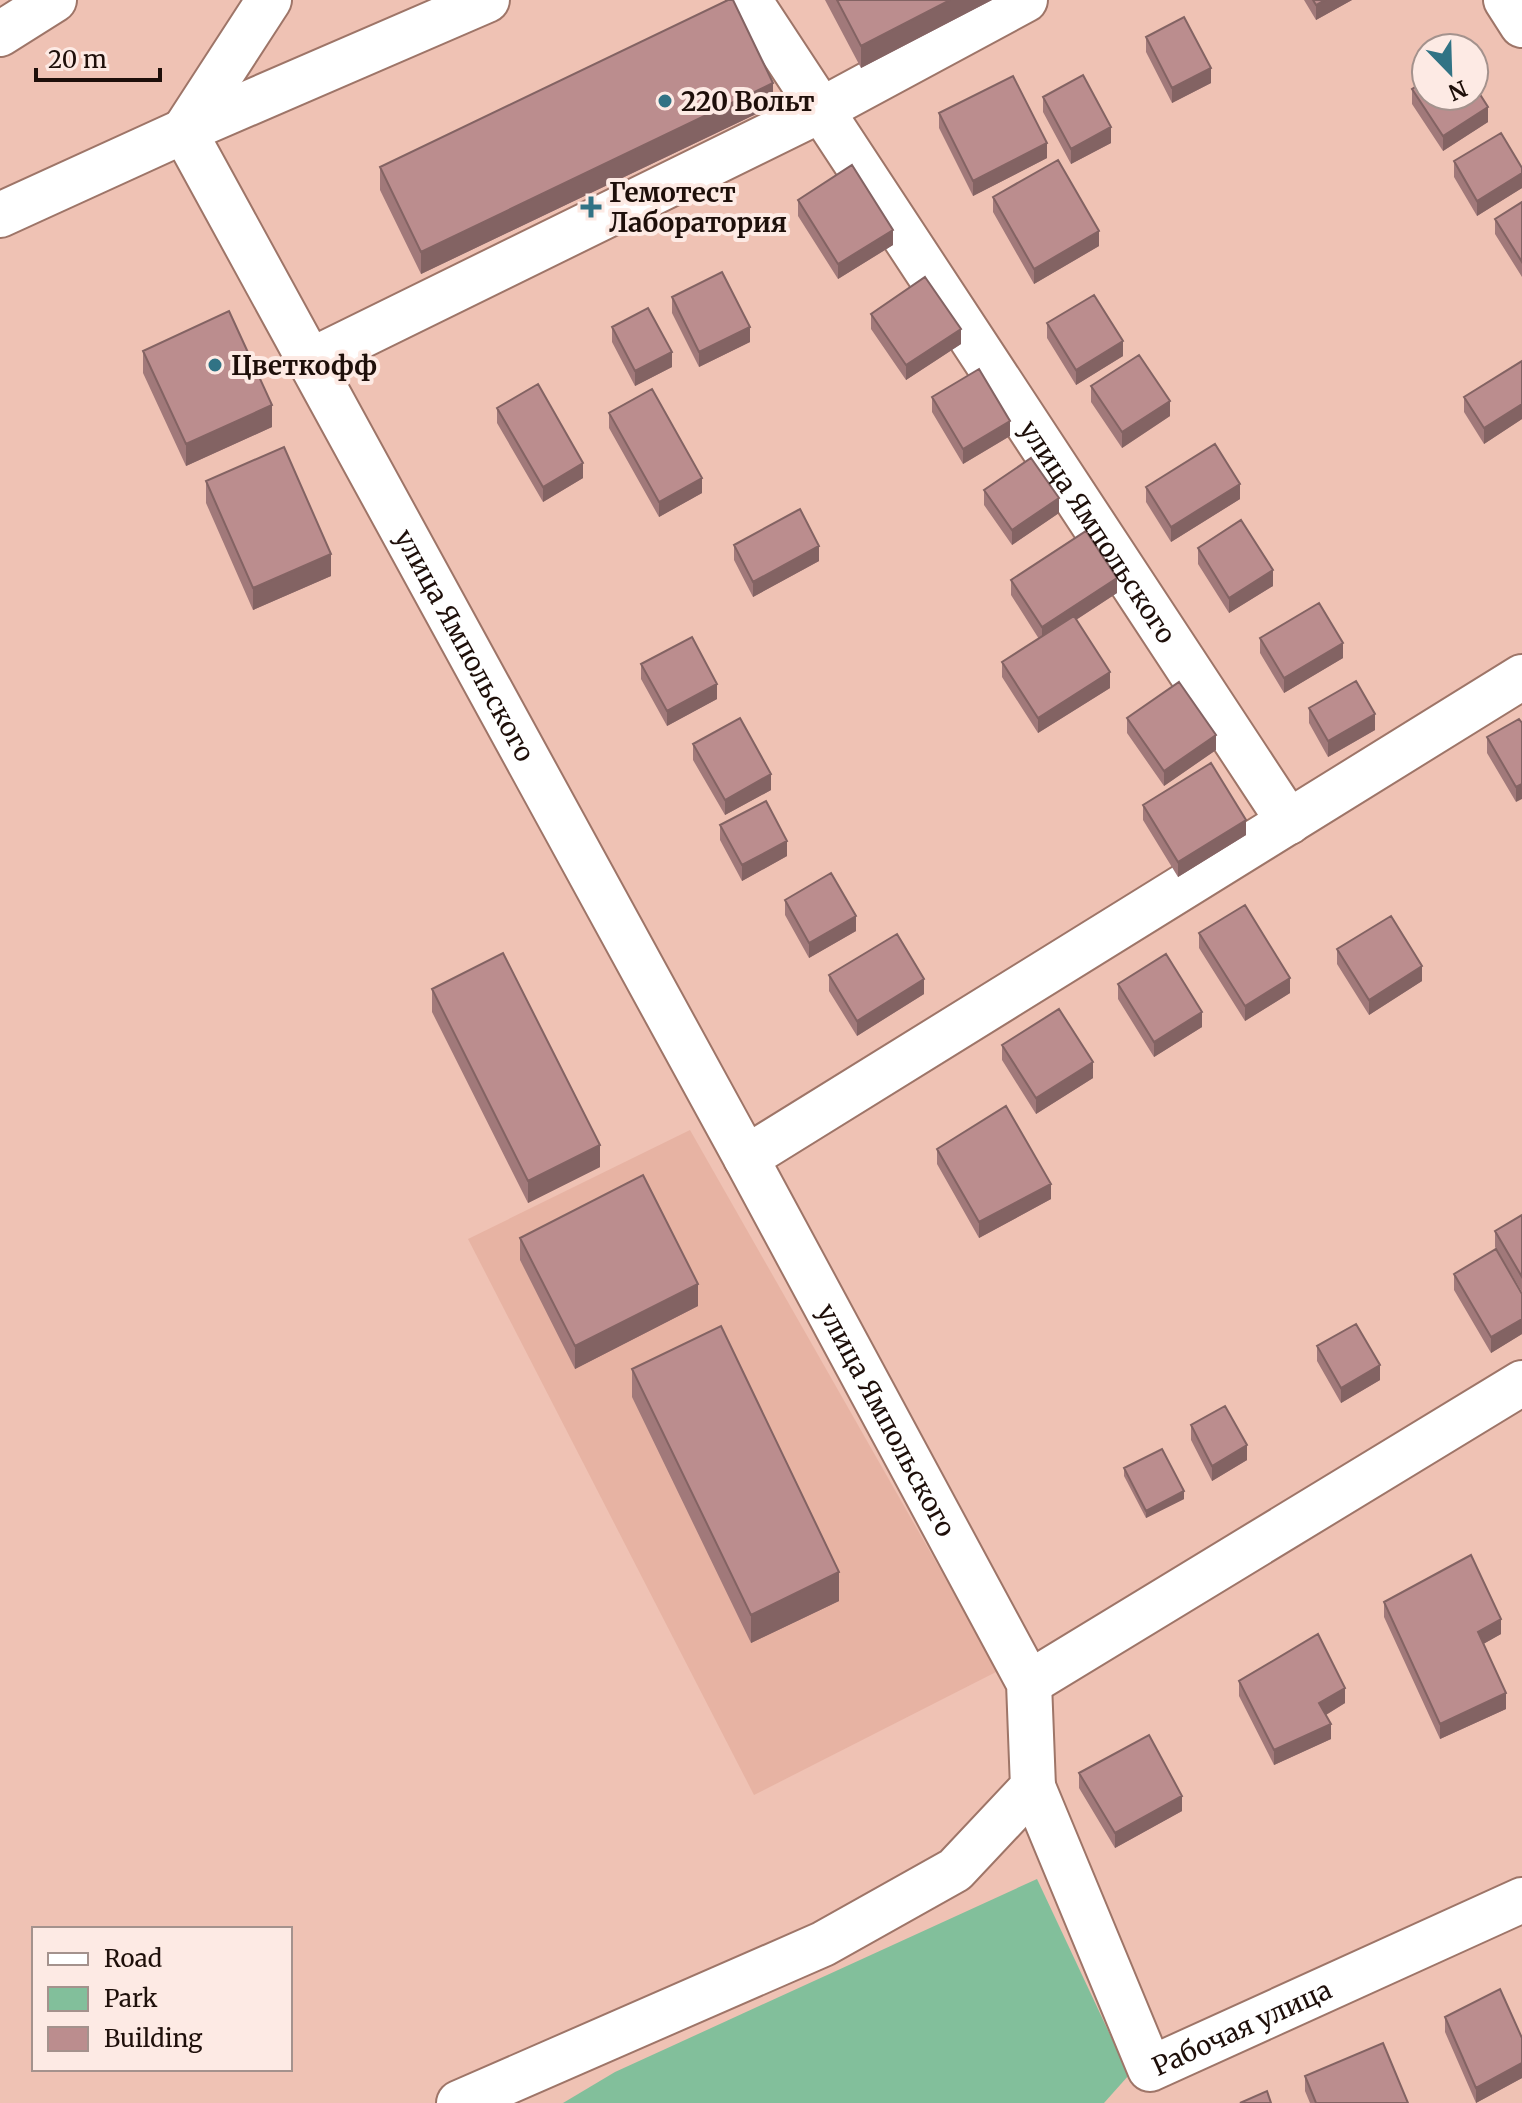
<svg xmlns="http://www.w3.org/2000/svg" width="1522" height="2103" font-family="Merriweather,serif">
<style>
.built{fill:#e7b3a3}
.green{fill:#82bf9b}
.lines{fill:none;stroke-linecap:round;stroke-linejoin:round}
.minor-casing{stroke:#9e7568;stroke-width:48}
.major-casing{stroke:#9e7568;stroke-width:48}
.minor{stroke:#fff;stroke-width:44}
.major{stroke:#fff;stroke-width:44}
.wall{fill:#a1797a}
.shaded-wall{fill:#836363}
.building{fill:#bb8d8e;stroke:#836363;stroke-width:2}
.poi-dot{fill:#317385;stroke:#fdeae4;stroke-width:3}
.labels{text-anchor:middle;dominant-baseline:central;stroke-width:8;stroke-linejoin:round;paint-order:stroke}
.poi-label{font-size:26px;font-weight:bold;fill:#1e0f0a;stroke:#fdeae4;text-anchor:start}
.street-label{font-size:26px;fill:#1e0f0a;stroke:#fdeae4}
</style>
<rect width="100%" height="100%" fill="#efc2b4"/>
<!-- built -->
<path class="built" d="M690 1130 998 1671 754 1795 468 1239Z"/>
<!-- green -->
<path class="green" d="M1037 1879 1129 2075 1104 2103H563L615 2072Z"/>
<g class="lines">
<defs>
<g id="minor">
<path id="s1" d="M749 0 1289 822"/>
<path d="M1506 0 1522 25"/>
<path d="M0 34 54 0"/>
<path id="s2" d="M184 131 746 1158 1029 1683 1033 1787 955 1870 823 1944 459 2103"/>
<path d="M184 131 269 0"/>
<path d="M310 361 821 110 1025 0"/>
<path d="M746 1158 1522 677"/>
<path d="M1029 1683 1522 1383"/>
<path id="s3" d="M1033 1787 1150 2069 1522 1900"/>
</g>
<path id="major" d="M0 215 184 131 487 0"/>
</defs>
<!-- minor casing -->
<use href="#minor" class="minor-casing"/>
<!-- major casing -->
<use href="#major" class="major-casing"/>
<!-- minor -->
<use href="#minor" class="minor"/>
<!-- major -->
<use href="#major" class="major"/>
</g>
<!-- wall -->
<path class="wall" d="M825 0H992L861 68Z
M1304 0H1352L1316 20Z
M1146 37 1211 83 1172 103 1146 52Z
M1412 89 1488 122 1443 151 1412 104Z
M1043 97 1111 143 1071 164 1043 112Z
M773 106 421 274 380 190V167Z
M939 113 1047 158 973 196 939 128Z
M1454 161 1522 168V188L1477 216 1454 177Z
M993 197 1099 246 1034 284 993 212Z
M798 200 893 245 838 279 798 216Z
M1522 202V277L1495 234V219Z
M672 297 750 342 699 367 672 313Z
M871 314 961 344 906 380 871 329Z
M1047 323 1123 356 1076 385 1047 338Z
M612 327 672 367 635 386 612 342Z
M143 351 272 427 186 466 143 373Z
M1522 361V419L1484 444 1464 412V397Z
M1091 386 1170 416 1122 448 1091 402Z
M932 397 1010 436 963 464 932 412Z
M497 408 583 478 543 502 497 423Z
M609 413 702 493 659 517 609 428Z
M206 481 331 576 253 610 206 503Z
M1146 487 1240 499 1171 542 1146 502Z
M984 490 1059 513 1012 545 984 505Z
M734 545 819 561 753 597 734 560Z
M1198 548 1273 586 1229 613 1198 564Z
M1011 580 1117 593 1076 620 1110 688 1038 733 1002 677V662L1039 639 1011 595Z
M1260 638 1343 658 1284 693 1260 653Z
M641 664 717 699 667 726 641 679Z
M1309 708 1375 730 1328 757 1309 723Z
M1127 718 1216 750 1164 786 1127 733Z
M1519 719 1516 802 1487 753V737Z
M693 744 771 790 725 815 693 760Z
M1143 805 1246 835 1178 877 1143 820Z
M720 825 787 856 742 881 720 840Z
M785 900 856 931 809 958 785 915Z
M1199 933 1290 993 1245 1021 1199 948Z
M1337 949 1422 981 1369 1015 1337 964Z
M829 975 924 994 857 1036 829 991Z
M1118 984 1202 1027 1154 1057 1118 999Z
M432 989 600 1167 528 1203 432 1012Z
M1002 1045 1093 1078 1036 1114 1002 1060Z
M937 1149 1051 1199 979 1238 937 1164Z
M1522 1215V1292L1495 1247V1231Z
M520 1238 698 1306 575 1369 520 1260Z
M1454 1274 1522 1294V1334L1491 1353 1454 1290Z
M1317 1346 1380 1380 1341 1403 1317 1361Z
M632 1369 839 1601 751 1643 632 1397Z
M1191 1425 1247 1460 1212 1481 1191 1440Z
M1124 1468 1184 1499 1146 1518 1124 1476Z
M1384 1602 1501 1634 1483 1644 1506 1709 1440 1739 1384 1617Z
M1239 1681 1345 1703 1326 1715 1331 1739 1274 1765 1239 1696Z
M1079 1773 1182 1811 1115 1848 1079 1788Z
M1445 2017 1522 2038V2078L1476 2103 1445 2032Z
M1305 2076 1408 2103H1310L1305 2091Z"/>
<!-- shaded-wall -->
<path class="shaded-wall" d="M950 0H992L861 68V46Z
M1325 0H1352L1316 20V5Z
M1211 68V83L1172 103V88Z
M773 83V106L421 274V252Z
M1488 107V122L1443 151V136Z
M1111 127V143L1071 164V149Z
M1047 143V158L973 196V181Z
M1522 173V188L1477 216V201Z
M893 230V245L838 279V264Z
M1099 231V246L1034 284V269Z
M750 327V342L699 367V352Z
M961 329V344L906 380V365Z
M1123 341V356L1076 385V370Z
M672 352V367L635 386V371Z
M1170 401V416L1122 448V432Z
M1522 404V419L1484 444V428Z
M272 405V427L186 466V444Z
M1010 421V436L963 464V449Z
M583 463V478L543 502V487Z
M702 478V493L659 517V502Z
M1240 484V499L1171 542V527Z
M1059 498V513L1012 545V530Z
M819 546V561L753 597V582Z
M331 554V576L253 610V588Z
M1273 570V586L1229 613V598Z
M1117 578V593L1042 642V627Z
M1343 643V658L1284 693V678Z
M1110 672V688L1038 733V718Z
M717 684V699L667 726V711Z
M1375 714V730L1328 757V741Z
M1216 735V750L1164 786V771Z
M771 774V790L725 815V800Z
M1522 784V799L1516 802V787Z
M1246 820V835L1178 877V862Z
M787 841V856L742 881V865Z
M856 916V931L809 958V943Z
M1422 966V981L1369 1015V1000Z
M1290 978V993L1245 1021V1006Z
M924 979V994L857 1036V1021Z
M1202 1012V1027L1154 1057V1042Z
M1093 1062V1078L1036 1114V1098Z
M600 1145V1167L528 1203V1181Z
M1051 1184V1199L979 1238V1222Z
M698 1284V1306L575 1369V1346Z
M1522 1319V1334L1491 1353V1337Z
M1380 1365V1380L1341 1403V1388Z
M1247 1445V1460L1212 1481V1466Z
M1184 1491V1499L1146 1518V1511Z
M839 1572V1601L751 1643V1615Z
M1501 1619V1634L1478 1647V1632Z
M1345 1688V1703L1319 1719V1703Z
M1506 1693V1709L1440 1739V1724Z
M1331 1724V1739L1274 1765V1750Z
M1182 1796V1811L1115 1848V1833Z
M1522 2063V2078L1476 2103V2088Z"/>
<!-- building -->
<path class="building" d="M728 0H733L773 83 421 252 380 167Z
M837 0H950L861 46Z
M1313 0H1325L1316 5Z
M1184 17 1211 68 1172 88 1146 37Z
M1083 75 1111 127 1071 149 1043 97Z
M1013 76 1047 143 973 181 939 113Z
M1426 80V96H1474V85L1488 107 1443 136 1412 89Z
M1501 133 1522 168V173L1477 201 1454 161Z
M1058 160 1099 231 1034 269 993 197Z
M852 165 893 230 838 264 798 200Z
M1522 202V262L1495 219Z
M722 272 750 327 699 352 672 297Z
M925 277 961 329 906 365 871 314Z
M1094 295 1123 341 1076 370 1047 323Z
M648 308 672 352 635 371 612 327Z
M229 311 272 405 186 444 143 351Z
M1139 355 1170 401 1122 432 1091 386Z
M1522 361V404L1484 428 1464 397Z
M979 369 1010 421 963 449 932 397Z
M538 384 583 463 543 487 497 408Z
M652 389 702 478 659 502 609 413Z
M1215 444 1240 484 1171 527 1146 487Z
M284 447 331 554 253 588 206 481Z
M1031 458 1059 498 1012 530 984 490Z
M800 509 819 546 753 582 734 545Z
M1241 520 1273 570 1229 598 1198 548Z
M1086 531 1117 578 1042 627 1011 580Z
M1319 603 1343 643 1284 678 1260 638Z
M1074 616 1110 672 1038 718 1002 662Z
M692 637 717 684 667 711 641 664Z
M1356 681 1375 714 1328 741 1309 708Z
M1179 682 1216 735 1164 771 1127 718Z
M740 718 771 774 725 800 693 744Z
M1519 719 1522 723V784L1516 787 1487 737Z
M1211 763 1246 820 1178 862 1143 805Z
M766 801 787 841 742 865 720 825Z
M831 873 856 916 809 943 785 900Z
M1245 905 1290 978 1245 1006 1199 933Z
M1391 916 1422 966 1369 1000 1337 949Z
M897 934 924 979 857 1021 829 975Z
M503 953 600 1145 528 1181 432 989Z
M1166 954 1202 1012 1154 1042 1118 984Z
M1059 1009 1093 1062 1036 1098 1002 1045Z
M1006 1106 1051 1184 979 1222 937 1149Z
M643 1175 698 1284 575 1346 520 1238Z
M1522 1215V1277L1495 1231Z
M1496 1249 1522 1294V1319L1491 1337 1454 1274Z
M1356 1324 1380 1365 1341 1388 1317 1346Z
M721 1326 839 1572 751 1615 632 1369Z
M1225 1406 1247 1445 1212 1466 1191 1425Z
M1162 1449 1184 1491 1146 1511 1124 1468Z
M1471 1555 1501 1619 1478 1632 1506 1693 1440 1724 1384 1602Z
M1318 1634 1345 1688 1319 1703 1331 1724 1274 1750 1239 1681Z
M1149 1735 1182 1796 1115 1833 1079 1773Z
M1500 1989 1522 2038V2063L1476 2088 1445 2017Z
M1383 2043 1408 2103H1316L1305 2076Z
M1267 2091 1271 2103H1240Z"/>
<!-- markers -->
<g class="poi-dot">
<circle cx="665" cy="101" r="8"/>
<path d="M587 195h8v8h8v8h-8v8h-8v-8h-8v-8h8z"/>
<circle cx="215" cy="365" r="8"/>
</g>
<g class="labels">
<!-- poi labels -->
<g class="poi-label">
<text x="681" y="101">220 Вольт</text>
<text x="609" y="192">Гемотест<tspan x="609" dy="30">Лаборатория</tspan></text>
<text x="231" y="365">Цветкофф</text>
</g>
<!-- street labels -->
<g class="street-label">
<text stroke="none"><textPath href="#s1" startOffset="636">улица Ямпольского</textPath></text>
<text stroke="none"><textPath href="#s2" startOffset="586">улица Ямпольского</textPath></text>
<text stroke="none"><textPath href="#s2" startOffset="1468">улица Ямпольского</textPath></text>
<text stroke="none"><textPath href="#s3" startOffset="406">Рабочая улица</textPath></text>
</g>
</g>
<!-- legend -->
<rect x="32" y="1927" width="260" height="144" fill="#fdeae4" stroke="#a4928d" stroke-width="2"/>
<rect x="48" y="1953" width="40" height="12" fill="#ffffff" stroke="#a4928d" stroke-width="2"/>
<text x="104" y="1967" font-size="24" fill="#1e0f0a">Road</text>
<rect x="48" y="1987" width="40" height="24" fill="#82bf9b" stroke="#a4928d" stroke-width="2"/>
<text x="104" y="2007" font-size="24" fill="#1e0f0a">Park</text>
<rect x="48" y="2027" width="40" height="24" fill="#bb8d8e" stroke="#a4928d" stroke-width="2"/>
<text x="104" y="2047" font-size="24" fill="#1e0f0a">Building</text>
<!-- north arrow -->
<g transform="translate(1450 72) rotate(157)"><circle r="38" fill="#fdeae4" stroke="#a4928d" stroke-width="2"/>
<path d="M0-6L14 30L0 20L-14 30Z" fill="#317385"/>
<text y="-12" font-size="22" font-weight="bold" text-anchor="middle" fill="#1e0f0a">N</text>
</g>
<!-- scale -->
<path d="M36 68v12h124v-12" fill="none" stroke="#1e0f0a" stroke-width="4"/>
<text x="48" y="68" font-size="24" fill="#1e0f0a" stroke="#fdeae4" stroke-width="6" paint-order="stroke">20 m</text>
</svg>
